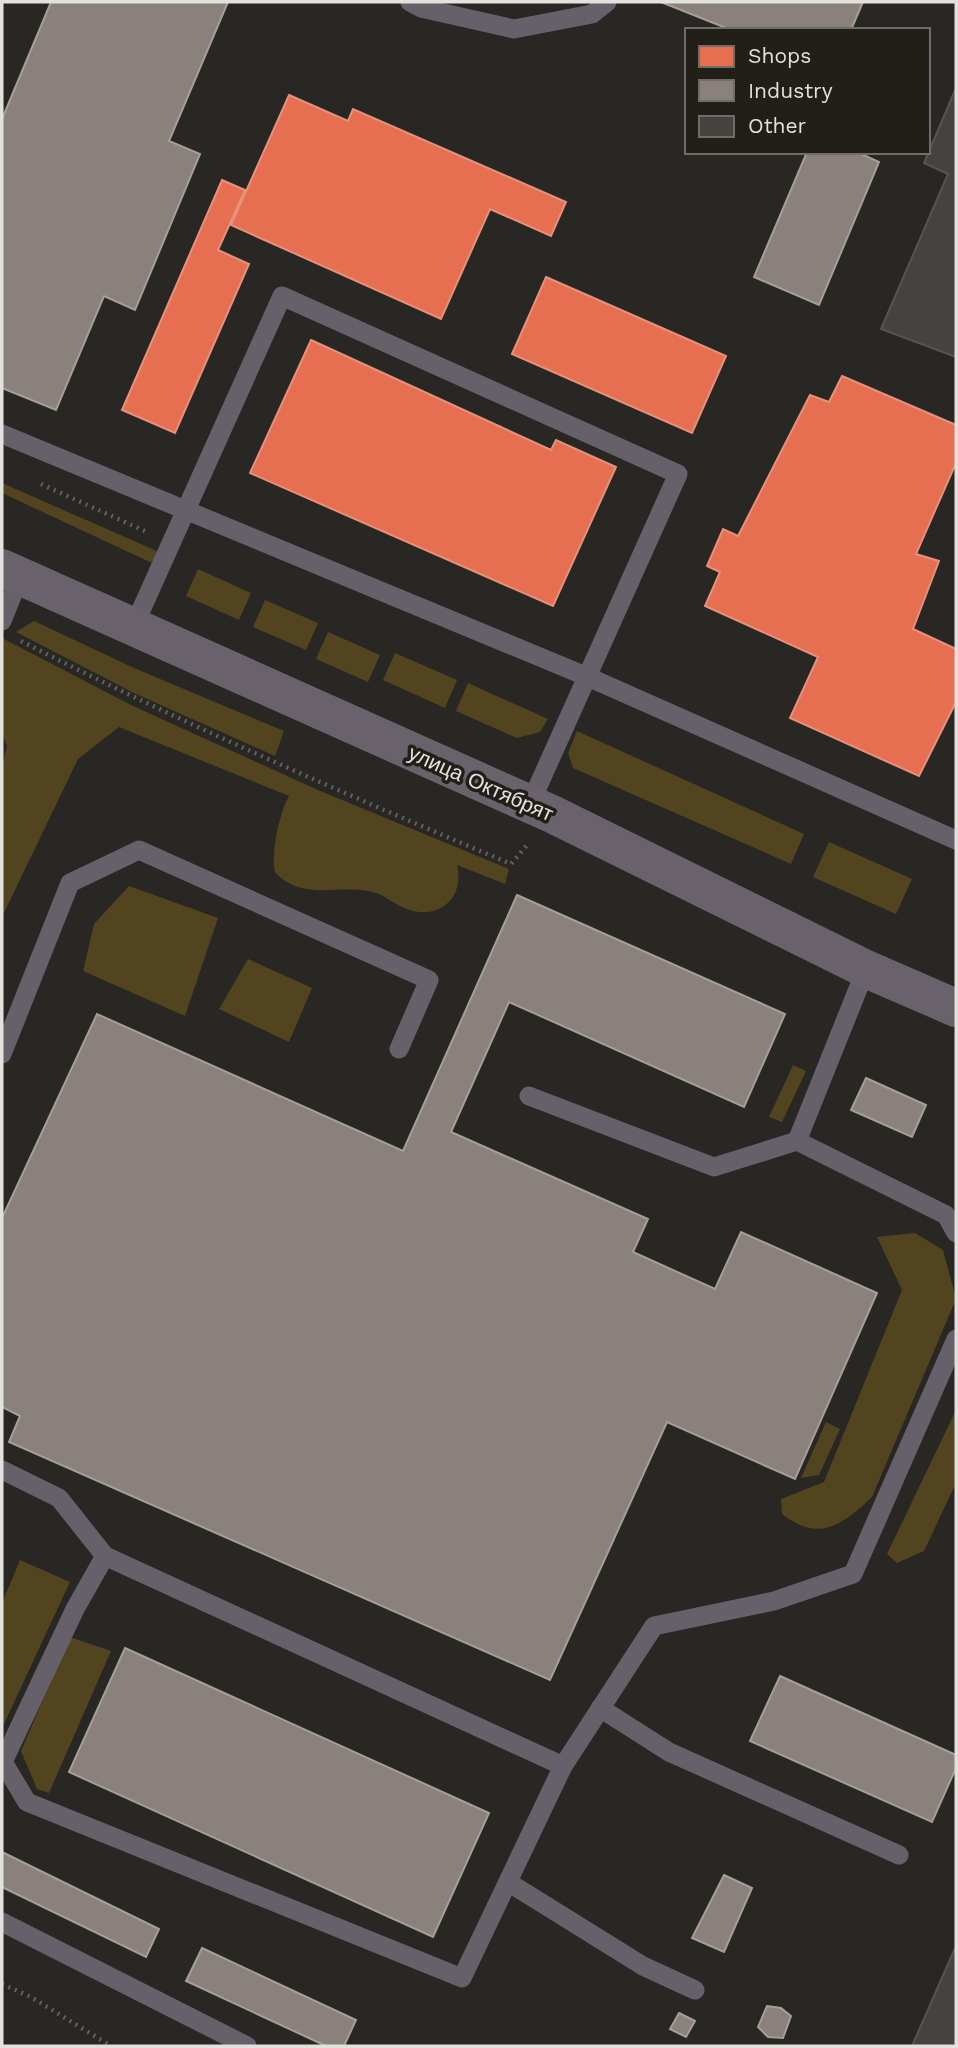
<svg xmlns="http://www.w3.org/2000/svg" width="958" height="2048" font-family="'Work Sans',sans-serif">
<style>
.green{fill:#52441f}
.shops{fill:#e76f51;stroke:#e6917b;stroke-width:2}
.industry{fill:#8a817c;stroke:#a59e99;stroke-width:2}
.building{fill:#444340;stroke:#565451;stroke-width:2}
.lines{fill:none;stroke-linecap:round;stroke-linejoin:round}
.path{stroke:#635f63;stroke-width:4.5;stroke-dasharray:2 5;stroke-linecap:butt}
.lane{stroke:#66606a;stroke-width:19}
.secondary{stroke:#69626d;stroke-width:38}
.labels{text-anchor:middle;dominant-baseline:central;stroke-width:7;stroke-linejoin:round;paint-order:stroke}
.street-label{font-size:21px;fill:#e3e1dd;stroke:#211f18}
</style>
<rect width="100%" height="100%" fill="#292723"/>
<!-- green -->
<path class="green" d="M2 483 159 552 152 563 2 493Z
M198 569 251 593 239 620 186 596Z
M265 600 318 623 306 650 253 627Z
M34 621 134 668 284 731 275 756 134 693 16 632Z
M328 632 380 655 368 682 316 659Z
M2 638 133 706 318 790 509 869 505 884 457 865C465 897 440 921 407 909 392 904 384 893 368 891 335 885 301 901 275 872 271 852 279 814 289 796L119 727 78 759 2 917V766L7 746 2 734Z
M395 653 457 680 445 708 383 680Z
M468 683 548 719 540 732 517 738 456 711Z
M577 731 804 834 791 864 573 768 568 753Z
M829 842 912 879 896 914 813 877Z
M129 886 218 918 185 1016 83 971 94 924Z
M248 959 312 988 289 1042 219 1009Z
M793 1065 806 1071 782 1122 769 1117Z
M915 1233 943 1250 956 1299 872 1497C842 1525 819 1543 782 1514L781 1499 824 1482 902 1290 877 1237Z
M956 1410V1483L924 1551 897 1563 887 1554Z
M826 1422 840 1429 819 1475 801 1478Z
M20 1560 70 1582 3 1726 2 1603Z
M70 1637 111 1651 49 1793 37 1789 21 1751Z"/>
<!-- shops -->
<path class="shops" d="M289 95 348 121 353 109 566 202 551 236 490 209 441 319 231 225Z
M222 180 245 190 218 250 249 264 175 433 122 410Z
M546 277 726 356 692 433 512 354Z
M311 340 551 450 556 440 616 467 553 606 250 473Z
M842 376 956 425V463L916 554 939 561 913 629 956 649V702L919 776 790 718 818 657 705 606 720 572 707 566 723 529 738 536 810 395 829 402Z"/>
<!-- industry -->
<path class="industry" d="M51 2H228L169 141 200 154 135 310 104 296 56 410 2 388V119Z
M661 2H863L851 30H731Z
M807 152H857L879 162 819 305 754 277Z
M517 895 785 1014 744 1107 509 1002 451 1132 648 1219 633 1252 715 1289 741 1232 877 1293 795 1479 667 1422 550 1680 9 1442 20 1416 2 1407V1218L97 1014 403 1151Z
M866 1078 926 1105 912 1137 851 1110Z
M125 1648 489 1813 433 1937 69 1772Z
M780 1676 956 1755V1768L932 1822 750 1741Z
M2 1852 159 1929 146 1957 2 1887Z
M724 1875 752 1888 724 1952 692 1938Z
M202 1948 356 2020 344 2046H326L186 1981Z
M767 2006 781 2008 791 2016 783 2038 768 2037 758 2027Z
M679 2013 695 2021 686 2037 670 2029Z"/>
<!-- building -->
<path class="building" d="M956 88V357L881 329 948 174 924 163Z
M956 1946V2046H912Z"/>
<g class="lines">
<!-- path -->
<path class="path" d="M41 484 147 532
M21 641C181 723 345 794 511 864L528 844
M2 1984 31 1997 111 2046"/>
<!-- lane -->
<path class="lane" d="M410 2 421 8 514 29 592 14 607 2
M2 434 588 677 956 840
M2 621 20 576
M133 628 282 296 678 474 530 804
M2 1054 70 883 139 850 429 980 399 1049
M529 1096 714 1167 797 1141 866 969
M797 1141 946 1215 956 1233
M2 1470 59 1498 105 1556
M600 1708 669 1752 899 1855
M563 1766 105 1556 75 1609 3 1762 27 1802 462 1978 563 1766 654 1626 774 1601 853 1574 956 1339
M508 1882 643 1966 695 1990
M2 1922 247 2046"/>
<!-- secondary -->
<path class="secondary" d="M2 568 552 814 866 969 956 1008"/>
</g>
<g class="labels">
<!-- street labels -->
<g class="street-label">
<text transform="translate(481 783) rotate(24)">улица Октябрят</text>
</g>
</g>
<!-- border -->
<rect width="958" height="2048" fill="none" stroke="#e3e1dd" stroke-width="7"/>
<!-- legend -->
<rect x="685" y="28" width="245" height="126" fill="#211f18" stroke="#6f6d67" stroke-width="2"/>
<rect x="699" y="46" width="35" height="21" fill="#e76f51" stroke="#6f6d67" stroke-width="2"/>
<text x="748" y="63" font-size="21" fill="#e3e1dd">Shops</text>
<rect x="699" y="80" width="35" height="21" fill="#8a817c" stroke="#6f6d67" stroke-width="2"/>
<text x="748" y="98" font-size="21" fill="#e3e1dd">Industry</text>
<rect x="699" y="116" width="35" height="21" fill="#444340" stroke="#6f6d67" stroke-width="2"/>
<text x="748" y="133" font-size="21" fill="#e3e1dd">Other</text>
</svg>
